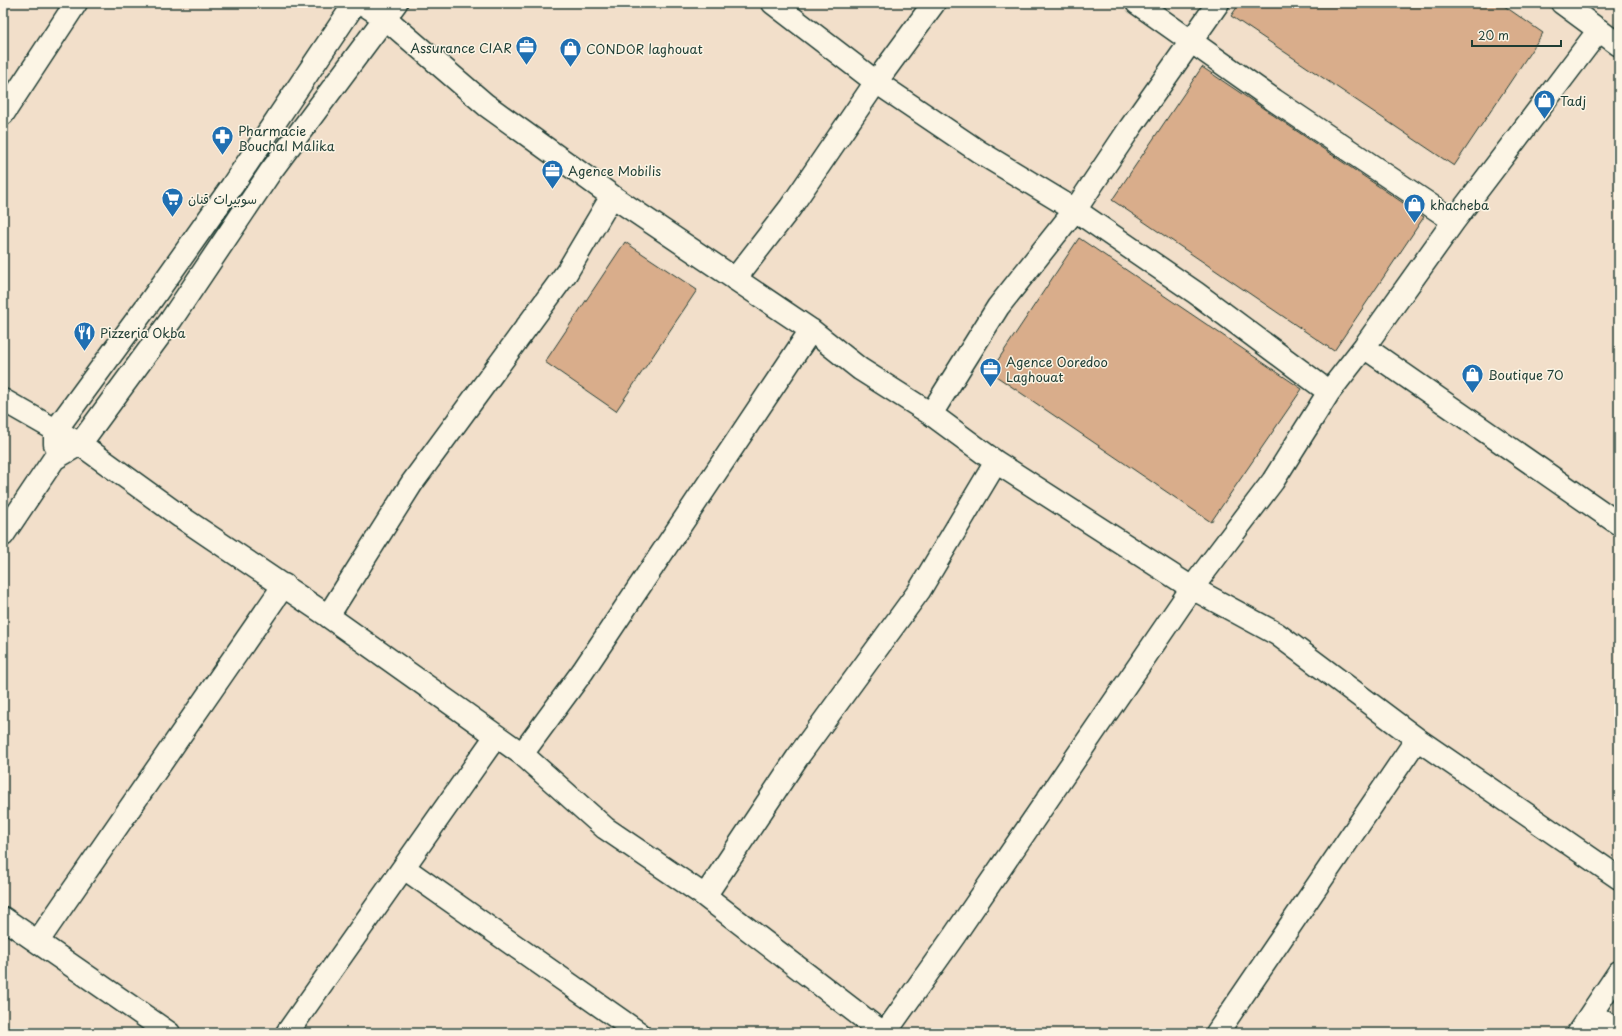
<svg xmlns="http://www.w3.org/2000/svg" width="1622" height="1036" font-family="'Playpen Sans','Playpen Sans Arabic',sans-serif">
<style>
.building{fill:#d9ad8b;stroke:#1f3d34}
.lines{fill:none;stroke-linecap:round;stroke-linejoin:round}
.minor-casing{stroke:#1f3d34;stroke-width:25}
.secondary-casing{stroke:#1f3d34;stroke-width:25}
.minor{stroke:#fcf5e5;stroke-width:22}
.secondary{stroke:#fcf5e5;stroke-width:22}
.labels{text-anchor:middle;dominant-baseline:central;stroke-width:3;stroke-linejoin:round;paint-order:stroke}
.poi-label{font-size:13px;fill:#1f3d34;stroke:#fcf5e5;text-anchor:start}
</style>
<rect width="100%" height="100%" fill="#f2dfca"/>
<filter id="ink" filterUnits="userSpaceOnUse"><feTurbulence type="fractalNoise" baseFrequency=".025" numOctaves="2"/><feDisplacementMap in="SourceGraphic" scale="8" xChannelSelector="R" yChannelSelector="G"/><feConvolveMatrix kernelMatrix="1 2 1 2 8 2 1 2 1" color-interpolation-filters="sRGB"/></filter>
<g filter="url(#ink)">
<!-- building -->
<path class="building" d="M1240 3H1500L1543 33 1454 166 1231 16Z
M1202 67 1424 217 1334 351 1112 200Z
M1079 238 1302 389 1211 522 990 372Z
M625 242 697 290 616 411 545 362Z"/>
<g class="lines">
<defs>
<path id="minor" d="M362 3 385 18 486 105 612 196 811 330 860 369 931 414 996 462 1192 588 1277 634 1417 739 1619 878
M773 3 876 82 981 153 1075 210 1196 293 1329 392
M1137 3 1274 100 1454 221
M3 114 76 3
M735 279 790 208 876 82 934 3
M1364 347 1619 524
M3 400 80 444 181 517 328 616 522 754 605 828 705 896 883 1033
M931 414 998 307 1075 210 1130 128 1218 3
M55 444V431L152 299 232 186 355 3
M3 535 54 459 80 444 171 320 271 171 396 3
M328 616 412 483 567 272 612 196
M522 754 583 671 811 330
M404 868 639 1033
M705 896 797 758 919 591 996 462
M3 918 169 1033
M38 941 284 585
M1592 1013 1619 1033
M287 1033 496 736
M885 1033 954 936 1192 588 1273 481 1329 392 1364 347 1454 221 1599 30
M1217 1033 1417 739
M1578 1033 1619 972"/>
<path id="secondary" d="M1562 3 1619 45"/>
</defs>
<!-- minor casing -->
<use href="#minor" class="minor-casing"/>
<!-- secondary casing -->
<use href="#secondary" class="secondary-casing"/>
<!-- minor -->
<use href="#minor" class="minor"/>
<!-- secondary -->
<use href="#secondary" class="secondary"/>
</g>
</g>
<!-- icons -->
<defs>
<symbol id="office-pin" viewBox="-11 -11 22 30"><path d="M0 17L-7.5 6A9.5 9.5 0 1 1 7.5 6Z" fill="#1f6fb2" stroke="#fcf5e5"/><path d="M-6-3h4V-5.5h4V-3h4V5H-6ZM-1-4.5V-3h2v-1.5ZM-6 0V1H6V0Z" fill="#fff"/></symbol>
<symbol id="shop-pin" viewBox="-11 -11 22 30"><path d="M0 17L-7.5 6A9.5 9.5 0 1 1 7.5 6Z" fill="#1f6fb2" stroke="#fcf5e5"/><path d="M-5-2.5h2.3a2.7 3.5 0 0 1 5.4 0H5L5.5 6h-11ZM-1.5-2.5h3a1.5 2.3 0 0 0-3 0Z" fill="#fff"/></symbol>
<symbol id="pharmacy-pin" viewBox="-11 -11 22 30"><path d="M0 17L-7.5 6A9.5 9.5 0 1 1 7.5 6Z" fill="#1f6fb2" stroke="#fcf5e5"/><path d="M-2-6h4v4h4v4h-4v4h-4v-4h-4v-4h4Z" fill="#fff"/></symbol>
<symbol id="supermarket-pin" viewBox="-11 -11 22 30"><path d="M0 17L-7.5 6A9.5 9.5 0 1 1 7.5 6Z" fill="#1f6fb2" stroke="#fcf5e5"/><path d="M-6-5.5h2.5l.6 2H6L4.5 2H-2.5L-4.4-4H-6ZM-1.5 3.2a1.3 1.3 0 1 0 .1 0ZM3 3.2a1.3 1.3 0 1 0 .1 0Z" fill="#fff"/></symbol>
<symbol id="restaurant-pin" viewBox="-11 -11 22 30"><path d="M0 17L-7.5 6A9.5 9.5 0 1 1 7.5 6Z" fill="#1f6fb2" stroke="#fcf5e5"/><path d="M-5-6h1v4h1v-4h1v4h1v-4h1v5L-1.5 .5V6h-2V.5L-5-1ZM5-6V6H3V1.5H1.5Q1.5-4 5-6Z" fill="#fff"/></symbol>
</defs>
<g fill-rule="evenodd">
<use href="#office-pin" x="514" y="34" width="25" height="34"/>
<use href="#shop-pin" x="558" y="36" width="25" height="34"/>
<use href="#shop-pin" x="1532" y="88" width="25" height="34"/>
<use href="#pharmacy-pin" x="210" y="124" width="25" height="34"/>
<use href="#office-pin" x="540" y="158" width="25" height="34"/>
<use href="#supermarket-pin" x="160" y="186" width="25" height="34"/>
<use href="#shop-pin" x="1402" y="192" width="25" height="34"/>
<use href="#restaurant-pin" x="72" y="320" width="25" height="34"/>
<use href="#office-pin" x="978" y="356" width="25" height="34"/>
<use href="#shop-pin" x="1460" y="362" width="25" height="34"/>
</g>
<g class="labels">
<!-- poi labels -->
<g class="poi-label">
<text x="512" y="47" text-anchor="end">Assurance CIAR</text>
<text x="586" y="48">CONDOR laghouat</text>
<text x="1560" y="100">Tadj</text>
<text x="238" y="130">Pharmacie<tspan x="238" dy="15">Bouchal Malika</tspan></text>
<text x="568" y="170">Agence Mobilis</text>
<text x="188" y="198">سوبيرات قنان</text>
<text x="1430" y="204">khacheba</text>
<text x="100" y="332">Pizzeria Okba</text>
<text x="1006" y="361">Agence Ooredoo<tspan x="1006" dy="15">Laghouat</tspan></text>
<text x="1488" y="374">Boutique 70</text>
</g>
</g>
<!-- margin -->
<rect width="1622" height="1036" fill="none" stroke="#fcf5e5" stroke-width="16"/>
<rect x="8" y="8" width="1606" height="1020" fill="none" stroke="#1f3d34" stroke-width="1.5" filter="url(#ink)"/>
<!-- scale -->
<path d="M1472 40v6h89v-6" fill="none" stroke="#1f3d34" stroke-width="2"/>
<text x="1478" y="40" font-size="12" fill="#1f3d34" stroke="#fcf5e5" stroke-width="3" paint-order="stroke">20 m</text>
</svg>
